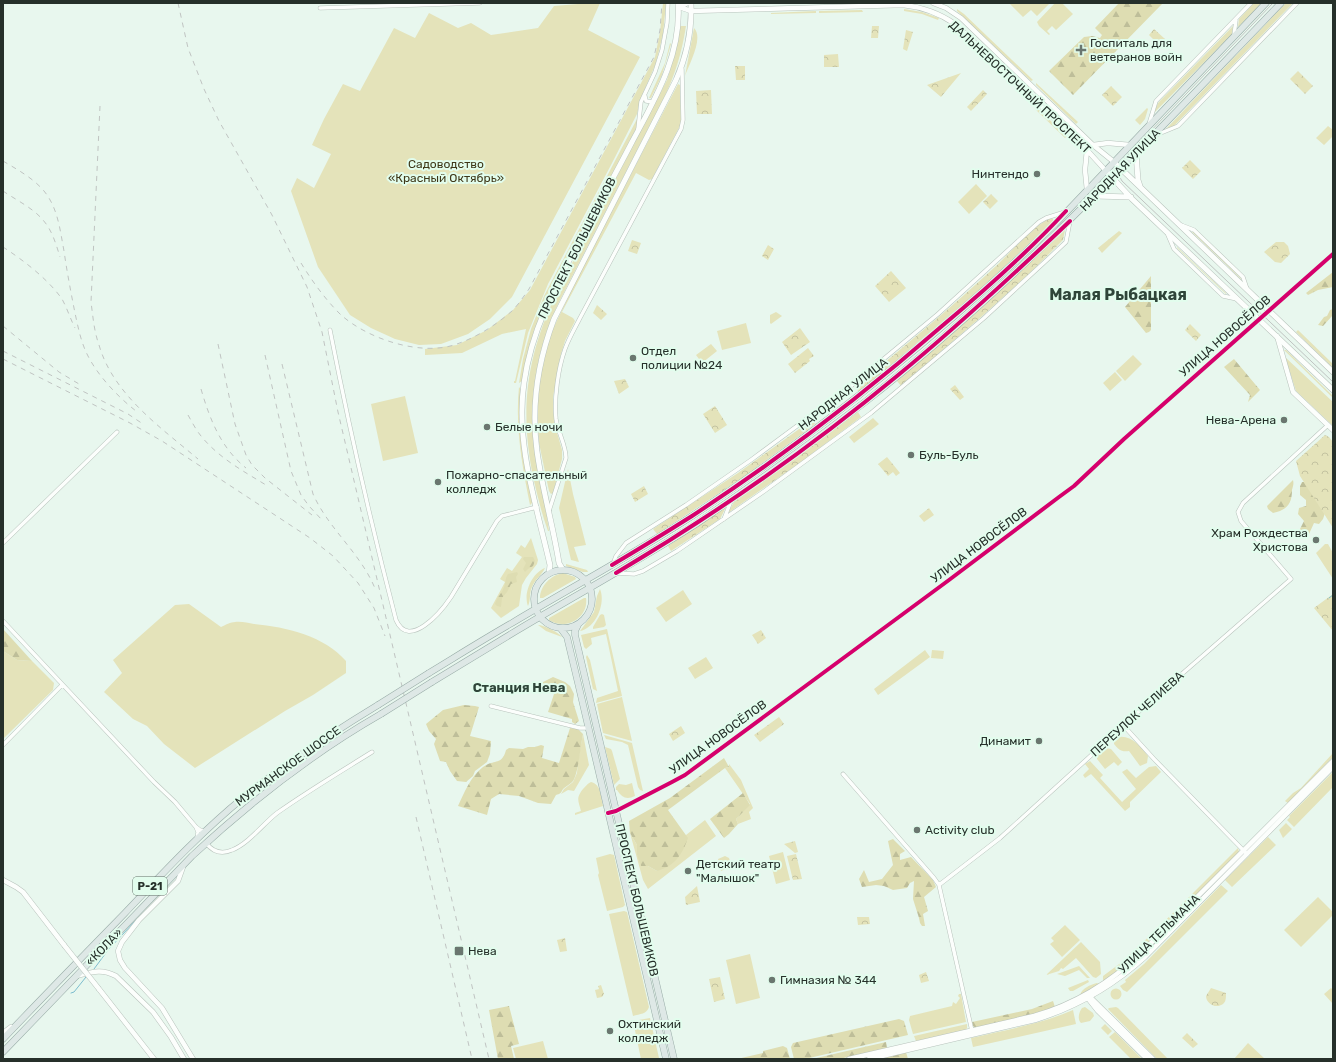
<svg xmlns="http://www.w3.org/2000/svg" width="1336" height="1062" font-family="Rubik,sans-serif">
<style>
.green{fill:#e4e3ba}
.forest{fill:url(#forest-firs)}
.park{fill:url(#park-crowns)}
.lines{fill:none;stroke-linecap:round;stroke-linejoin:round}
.stream{stroke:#7cbdce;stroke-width:1}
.minor-casing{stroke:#b8c3bc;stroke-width:4.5}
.tertiary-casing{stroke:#b8c3bc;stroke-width:5.5}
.secondary-casing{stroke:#b8c3bc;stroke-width:6}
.primary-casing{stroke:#98aca7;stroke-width:7}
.minor{stroke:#fcfefc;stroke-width:3.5}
.tertiary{stroke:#fcfefc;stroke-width:4.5}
.secondary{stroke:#fcfefc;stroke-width:5}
.primary{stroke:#dee8e6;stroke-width:6}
.tram{stroke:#c0c4c2;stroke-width:1}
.rail{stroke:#c0c4c2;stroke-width:1;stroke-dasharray:5 5;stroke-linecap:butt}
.tertiary-bridge-casing{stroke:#b8c3bc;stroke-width:5.5;stroke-linecap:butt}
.primary-bridge-casing{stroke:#98aca7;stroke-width:7;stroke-linecap:butt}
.tertiary-bridge{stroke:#fcfefc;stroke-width:4.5}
.primary-bridge{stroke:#dee8e6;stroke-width:6}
.cycleway-casing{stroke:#e2fded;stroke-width:6}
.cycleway{stroke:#d6006c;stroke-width:4}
.poi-dot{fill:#6a766f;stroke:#e2fded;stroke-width:1.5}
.labels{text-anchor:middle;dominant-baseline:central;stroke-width:4;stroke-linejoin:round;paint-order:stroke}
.shield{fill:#e2fded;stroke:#5e6e64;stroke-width:1}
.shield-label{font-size:11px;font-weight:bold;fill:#26302a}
.poi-label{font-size:12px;fill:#26302a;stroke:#e2fded;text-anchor:start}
.street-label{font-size:12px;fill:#26302a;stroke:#e2fded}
.park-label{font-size:12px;fill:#3e3718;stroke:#e2fded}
.neighbourhood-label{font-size:13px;font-weight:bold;fill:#2f4539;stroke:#e2fded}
.district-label{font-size:16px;font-weight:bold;fill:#2f4539;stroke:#e2fded}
</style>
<defs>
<pattern id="forest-firs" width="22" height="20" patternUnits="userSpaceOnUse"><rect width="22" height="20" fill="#deddb2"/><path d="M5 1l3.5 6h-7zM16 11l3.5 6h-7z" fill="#bebe99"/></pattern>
<pattern id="park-crowns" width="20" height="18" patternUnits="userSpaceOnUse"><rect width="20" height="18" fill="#e4e3ba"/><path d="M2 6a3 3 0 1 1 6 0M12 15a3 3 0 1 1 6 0" fill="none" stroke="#c3c3a0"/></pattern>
</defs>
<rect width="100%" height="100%" fill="#e8f7ee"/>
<!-- green -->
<path class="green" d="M590 3H600L588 30 640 57 512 297 490 319 468 334 441 344 419 345 395 339 371 328 350 315 318 267 291 191 297 178 314 188 331 154 312 145 324 119 343 84 360 91 394 28 415 38 429 13 458 28 471 23 491 35 538 28 554 6Z
M663 3 666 4 663 34 656 63 641 98 637 114 611 165 548 284 528 333 516 383H514V381H515L526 329 502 334 462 353 425 355V349L457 345 487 330 513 310 530 290 655 57 660 32Z
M1009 3H1050L1037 16 1031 10 1023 17Z
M1055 3H1062L1073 14 1056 30 1052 26 1047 31 1050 34 1049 35 1039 26 1037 22Z
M1254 3H1262L1238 27 1239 19Z
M1286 3H1293L1174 126 1165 130Z
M904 9 922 12 939 18 938 20 922 14 904 11Z
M957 9 964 14 1033 80 1031 81 957 11Z
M862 10 863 12 819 13V11Z
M816 11V13L771 14V13Z
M680 26H686C682 52 675 75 664 98L559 302C536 350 528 401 535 453 537 466 540 479 543 492 546 505 547 518 549 531H548C542 515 538 498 534 481 519 411 526 357 557 292L667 80 674 57Z
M1233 26 1232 34 1153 114 1158 103Z
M694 28C704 38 689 64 685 76Z
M967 41 996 69 995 70 966 42Z
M670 43 671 44 662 75 651 98H649L665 63Z
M1036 83 1078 122 1076 124 1036 85Z
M678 84 680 85 681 124 652 179 649 180 636 173 562 312 573 318 575 321 565 341 561 354 553 397 554 422 562 450V459L553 493 551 494 549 491 539 443 537 413 538 393 543 362 551 333 584 264Z
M1037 108 1067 136 1065 138 1035 109Z
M1147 108 1148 109 1145 119 1140 125 1135 120Z
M637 119V127L541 311 528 351 522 381 519 383 523 359 531 329 544 296Z
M1328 126 1333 130V136L1324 145 1316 138Z
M976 184 987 196 969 214 958 202Z
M1193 231 1241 278V279L1192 232Z
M1177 247 1226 293V294L1177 248Z
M776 312 782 316 771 324 770 323V315Z
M746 323 751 343 722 350 717 331Z
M1298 330 1333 364V368L1296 332Z
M711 344 717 351 702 363 696 355Z
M1284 350H1286L1333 396V398Z
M1133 355 1142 364 1125 381 1116 371Z
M1285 357 1333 402V426L1296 391Z
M1115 372 1122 380 1110 391 1103 383Z
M519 387 521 390 520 406 533 502 530 505C522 465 515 427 519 387Z
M405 396 418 453 383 461 371 404Z
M873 418 879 424 854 443 849 437Z
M568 469 573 494 586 545 574 547 579 562 571 560 559 508Z
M531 538 538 560 537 564 526 578 522 585 519 606 501 618 491 608 505 582 500 579 507 568 512 571 522 557 516 553 521 545 525 548Z
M1325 544H1328L1333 553V579L1316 553Z
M566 564 587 570 588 572H583L566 566Z
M545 568C542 575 535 579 532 587 529 593 531 600 528 606 523 593 532 573 545 568Z
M563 573 575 577 576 579 543 598H540C540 586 551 575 563 573Z
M600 589C606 603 596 628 580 631L594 612 597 596Z
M683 590 692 604 666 622 656 608Z
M584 598H586C589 618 565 631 549 620V618Z
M189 604 221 627C225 625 231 622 235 622 241 621 248 623 254 624 287 627 324 636 346 661V673L313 695 285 711 195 768 164 744 147 726 133 719 104 692 122 673 113 660 175 605Z
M600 615 602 614 604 615 606 625 604 627 593 629V627Z
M538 625C544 625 558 632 562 637L546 631Z
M607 629 622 696 596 703 597 698 618 691 606 634 591 638 592 644 586 649 584 647 581 635Z
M925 650 930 657 878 695 874 689Z
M932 650 944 651 943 659 931 658Z
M3 651 17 660 32 661 54 683 53 690 3 739Z
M587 655 590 660 597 691 593 689 586 657Z
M706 657 713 668 695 679 688 668Z
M622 697 632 741 603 733 597 704Z
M583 734 589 765 574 791 568 790 561 794 564 789 573 782 577 773 578 761Z
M604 735 632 743 643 791 640 790 638 787 628 745 622 742 606 739Z
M1118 737C1132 735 1140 746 1148 756L1147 763 1140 766 1129 751C1121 752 1119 750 1114 744V741Z
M605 747 611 749 612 751 620 779 614 785Z
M1105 748 1111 749 1122 762 1118 766 1114 762 1105 769 1097 759V755Z
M1333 753V757L1288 803 1285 801 1293 793 1301 788Z
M1090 761 1103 775 1100 778 1122 802 1136 789 1122 772 1127 769 1136 778 1149 767 1156 766 1161 772 1130 802V807L1125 811 1091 774 1085 778 1083 775 1089 769 1085 764Z
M729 764 741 780 753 808 749 812 751 819 738 824 736 819 750 804 725 768 729 767Z
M1333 772V787L1294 827 1287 820 1290 817 1289 816Z
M591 782C601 784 601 797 603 806L575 815V813L581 811C578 800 576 798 583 789 586 786 587 784 591 782Z
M632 783 635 796C627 800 622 798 617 790H616V787L619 784 626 785Z
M705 820 716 836 648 889 643 880 630 833 637 845V855L648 866 657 871 686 835Z
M1286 823 1292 829 1283 838 1279 830Z
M1268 837 1276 845 1232 887 1225 880Z
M1238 848 1239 852 1182 910 1179 907Z
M783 852 790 880 776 884 769 856Z
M610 854 614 855 625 905 623 907 607 911 598 875 599 873 596 858Z
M725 856 729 858 731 864 730 867 721 871 718 859Z
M1221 885 1228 891 1127 992 1123 990 1120 986 1126 982 1125 980 1144 964Z
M1318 897 1333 912V915L1301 947 1284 930Z
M624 911 627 912 649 1007C647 1014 640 1014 633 1016L609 914Z
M1175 911 1178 914 1133 958 1130 955Z
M1065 925 1080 940 1062 957 1050 944 1054 941 1051 938Z
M1081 942 1100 962 1101 974 1096 978 1093 977 1076 958 1063 969 1061 968 1059 971 1046 975Z
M750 954 760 998 736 1004 726 960Z
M1126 959 1128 962 1103 982V976Z
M1079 966 1090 978H1087L1079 970 1065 976 1057 974Z
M1088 980 1089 982 1073 991H1070L1068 988Z
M1097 983 1099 984 1080 995C1082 988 1090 985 1097 983Z
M1331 988 1333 990V1004L1324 994Z
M1110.5 994a5.5 5.5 0 1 1 11 0a5.5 5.5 0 1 1-11 0Z
M959 994H961L966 1022 913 1034 909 1020 910 1016 952 1006 953 1002 956 1004 960 998 958 996Z
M1085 1007 1093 1013 1094 1016 1090 1021 1081 1023C1077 1019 1079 1012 1082 1008Z
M1116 1007 1118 1008 1168 1059H1157L1108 1009 1109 1008Z
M1073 1010 1076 1024 973 1047 971 1038C1005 1030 1041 1024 1073 1010Z
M650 1018 659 1058 641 1059 633 1021Z
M967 1024V1028L966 1030 916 1041 914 1036Z
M1105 1024 1112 1031 1108 1035 1101 1028Z
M1115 1032 1142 1059H1131L1109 1037Z
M543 1041 548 1059H516L513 1048Z
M1248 1043 1265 1059H1234Z"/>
<!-- forest -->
<path class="forest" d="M1119 3H1163L1073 95 1049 71 1084 37 1092 36 1100 38 1102 35 1095 28Z
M1333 272V287L1318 290 1308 295 1306 293Z
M1151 276V330L1149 332 1146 333 1125 307Z
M1333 309V315L1323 326 1318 325 1324 317 1327 316 1330 310Z
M1234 359 1260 390 1248 402 1250 395 1224 367Z
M1293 480C1294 484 1293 486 1292 490 1292 504 1287 510 1273 513L1268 509 1267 506Z
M1302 482H1306L1325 513 1323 519 1319 524 1314 523 1309 534 1304 539 1299 535 1300 529 1304 521 1298 514 1299 508 1306 506V500L1300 495V486Z
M524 557H533L535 561 533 566 528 569 525 572 523 569 526 563 523 559Z
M517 572 518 574 516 577 517 582 511 584 507 592 502 598 501 607 497 606 495 604C497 597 502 593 504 587 506 582 505 578 508 574Z
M3 629 32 661 17 660 3 651Z
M553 677 565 682 570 686 574 694 573 702 579 721 575 724 572 722V719L548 712 554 694 539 689 543 682Z
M464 705 475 706 479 707 470 736 491 741 490 754 487 762 475 771 473 776 466 782 457 781 450 771 446 762 440 761 434 744 436 739 429 731 426 724 443 710Z
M570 728 578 729 583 734C581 743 578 775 573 781 571 784 566 786 563 789 561 793 560 794 556 795L551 804 538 803 519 796 499 794 491 799 487 815 458 806C464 793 471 776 483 767 493 759 502 766 506 750L509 748 523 749 528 747H535L541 745 544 746 542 758 559 763Z
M724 758 729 767 725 768 668 810 688 838C682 855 675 866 657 871L648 866H641L637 855V845L630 833 629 821 670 798Z
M743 793 750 805 736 819 738 824 729 834 724 838 710 819Z
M893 839 905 851 900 854V860L911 857 933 880 936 887 924 897 928 911 923 914 925 926H922L920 923 919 918 913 899 914 881 910 883 907 888 893 890 884 886 876 885 862 887 859 879 864 870 869 882 882 879 893 865 888 841Z
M1053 1001 1055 1007 1033 1014 976 1028 973 1026 972 1022 1032 1009Z
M509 1006 519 1044 511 1046 514 1059H498L489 1010Z
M899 1019 904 1021 908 1035 805 1059H794L791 1047 793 1043Z
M886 1042 887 1048 839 1059H812Z
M783 1046 787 1048 790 1059H737L763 1053V1051Z
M906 1052 908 1059H878Z"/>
<!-- park -->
<path class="park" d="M872 26H879L878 38H871Z
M1154 29 1165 39 1159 45 1149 35Z
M906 30 913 32 907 51 903 49Z
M838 54 839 67H824V55Z
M735 66H745V80H736Z
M1298 71 1313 86 1305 94 1290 79Z
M961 73 941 97 927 85Z
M1111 86 1122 97 1113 106 1102 95Z
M711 90 712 114H697L696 91Z
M983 90 987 94 971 111 967 107Z
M1190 160 1201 171 1193 179 1182 168Z
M991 194 998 201 990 209 983 202Z
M1051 218 1053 219V221L974 295 859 392 855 387C903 347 951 308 996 266 1010 253 1036 223 1051 218Z
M1065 230 1063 240 1030 273 981 317 901 386 897 381 977 312Z
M1119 231 1122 233 1102 253 1098 248Z
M632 240 641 243 637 254 628 251Z
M1276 242H1284L1288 246 1290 254 1281 263 1275 262 1264 252Z
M768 245 774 249 768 260 762 256Z
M891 271 906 288 889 302 875 286Z
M597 305 607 314 601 320 593 313Z
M1190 324 1201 335 1196 341 1185 330Z
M800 328 810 342 791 355 782 342Z
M808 348 814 356 809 359 810 361 795 373 788 364Z
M625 379 629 387 619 394 614 381Z
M955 385 964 397 960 400 950 389Z
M715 406 727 425 715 433 703 414Z
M858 412 861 417 801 462 728 513 734 502Z
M813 419 816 423 806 431 742 478 657 534 653 529 738 473Z
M1325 435 1329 437 1333 442V528L1300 476 1296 461Z
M887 457 900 473 896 476 893 472 888 476 878 464Z
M644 486 648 494 635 502 631 494Z
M726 507 720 519 671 551 668 546Z
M929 508 934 515 924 522 919 516Z
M1333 594V631L1314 608Z
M761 630 766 638 758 644 752 635Z
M779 717 784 724 760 742 754 735Z
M681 726 685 733 673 741 669 734Z
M795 841 798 852 795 853 784 844Z
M796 854 802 879 793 880 787 856Z
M697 886 700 902 686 905 685 897Z
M857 917H869L870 924 858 925Z
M565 938 567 951 560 952 557 940Z
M926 972 929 981 921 983 919 975Z
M720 977 725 999 714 1002 709 979Z
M601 985 604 994 602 997 597 998 595 990 599 989 598 986Z
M1211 988 1226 993C1226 997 1226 1001 1224 1003 1217 1010 1206 1004 1206 996Z
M1187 1033 1198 1044 1193 1048 1182 1038Z"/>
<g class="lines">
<!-- stream -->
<path class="stream" d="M1329 598 1333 595
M142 914 151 905
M94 969 108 950 136 920
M71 993 74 992 86 977"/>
<defs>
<path id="minor" d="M320 8 480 3
M1234 35 1236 20
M645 96 646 101 653 102
M1149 124 1156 101 1251 3
M638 129 641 102 655 72 662 50 667 23 668 3
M1156 135 1178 126 1297 3
M1181 225 1194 230 1243 277 1247 289
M1168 235 1174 249 1223 296 1237 299
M330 330C349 427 371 524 396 620 409 650 441 612 451 597L497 521 502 516 537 507
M549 511 566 458C566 445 558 433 556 419 554 398 558 369 565 349 569 338 575 328 580 318L681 129 683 120 682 69
M724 519 731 501
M3 543 117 432
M613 564 616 556 626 543 686 505 751 460 851 386 938 314 1039 222 1046 218 1065 212
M617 573 634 574 643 571 677 551 763 492 871 413 984 318 1049 258 1066 242 1070 221
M3 621 154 782 175 802 196 827
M491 706 580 728H589
M1123 725 1154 759 1247 854
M3 745 62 685
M843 774 934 878 939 885 972 1031
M608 813 616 811 672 782 685 775 949 580 1059 497 1074 486 1124 439 1333 254
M197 838 198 832 196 827 200 830 205 831
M206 843C213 852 221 855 232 850 248 844 263 824 277 813 308 791 340 772 372 752
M939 885 1000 838 1107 741 1129 720 1291 579 1241 521 1238 512 1243 503 1328 425"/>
<path id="tertiary" d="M933 3 946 8 961 18 1093 145 1114 162
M679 7 691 11 903 5C922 7 939 13 955 24L1086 149 1106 171
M679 7 688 3
M1093 145 1108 143 1130 145
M1087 150 1085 170 1087 190
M1277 336 1293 392 1333 430
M183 867 178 881 139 920 122 942 118 951 120 960 125 968 162 1008 193 1059
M3 880 16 887 23 892 64 945
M77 976C92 972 101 968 116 976L153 1012 171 1037 184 1059
M99 989 154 1059
M1089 996 1153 1059
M1087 997 1098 1011 1147 1059
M3 1033 11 1027
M849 1059 1034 1016C1075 1004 1110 983 1141 953L1333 761
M869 1059 1035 1020C1077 1007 1113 986 1145 957L1333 767"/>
<path id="secondary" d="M1136 153 1138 180 1140 186
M1114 162 1333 372
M1106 171 1132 199 1333 390
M1095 196 1131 197
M563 570 559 563C553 525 542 489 537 451 531 406 538 361 554 319L676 80C687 55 692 30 691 3
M549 574 550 565C537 507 515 443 524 383 531 331 555 286 580 240 597 207 615 175 632 142 655 99 682 54 678 3"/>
<path id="primary" d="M534 599a29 29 0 1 1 58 0a29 29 0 1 1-58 0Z
M578 625 575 631V635L674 1059
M561 629 567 637 578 683 666 1059
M429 673C457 656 484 639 512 623 572 587 634 554 692 516 822 430 943 332 1055 224L1266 3
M432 682C460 665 488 648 516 631 576 595 637 562 696 524 753 485 810 444 865 402 1017 283 1148 141 1281 3
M3 1039C43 997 84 955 125 913 163 873 201 832 244 797 286 763 332 733 378 705
M3 1052 192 856C249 803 313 753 381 714"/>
</defs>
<!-- minor casing -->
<use href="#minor" class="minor-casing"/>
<!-- tertiary casing -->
<use href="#tertiary" class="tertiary-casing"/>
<!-- secondary casing -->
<use href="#secondary" class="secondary-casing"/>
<!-- primary casing -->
<use href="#primary" class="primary-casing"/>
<!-- minor -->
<use href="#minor" class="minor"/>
<!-- tertiary -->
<use href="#tertiary" class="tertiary"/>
<!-- secondary -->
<use href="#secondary" class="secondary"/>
<!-- primary -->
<use href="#primary" class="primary"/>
<!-- tram -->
<path class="tram" d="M1273 3 1123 160C1117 167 1117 173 1122 181L1333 382"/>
<!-- rail -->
<path class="rail" d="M178 3 188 48 204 89 219 121 272 215 307 287 322 332 338 412 489 1059
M100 106 91 302C93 317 94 331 99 345 113 394 160 427 198 459
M3 161C18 170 33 178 44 191 58 208 60 230 64 251 67 272 71 293 75 313 78 327 81 342 87 354 97 375 118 397 136 411
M3 191C16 200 33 208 43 220 52 230 56 244 60 257
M3 247C23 260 48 279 62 299 67 308 70 318 75 328
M301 263C312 281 325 299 340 314 367 339 422 357 457 344 477 337 496 325 512 311 518 305 524 296 529 289L654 57 660 30 662 3
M3 326 59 372 79 384
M218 344 235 424 246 455 252 465 265 478 312 515
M3 351 128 414 143 424
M265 355 291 471 301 495 309 506 322 520
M3 359 130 423 162 441 310 538 333 556 358 583 374 608 385 636
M282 364 313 494C329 530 362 554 376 591
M201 389C210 420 221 448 246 468
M188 415C192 422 196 430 201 436 219 458 243 471 266 485
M416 817 472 1059"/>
<defs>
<path id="tertiary-bridge" d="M64 945 99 989"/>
<path id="primary-bridge" d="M378 705 429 673
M381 714 432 682"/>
</defs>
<!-- tertiary-bridge casing -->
<use href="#tertiary-bridge" class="tertiary-bridge-casing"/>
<!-- primary-bridge casing -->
<use href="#primary-bridge" class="primary-bridge-casing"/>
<!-- tertiary-bridge -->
<use href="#tertiary-bridge" class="tertiary-bridge"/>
<!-- primary-bridge -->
<use href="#primary-bridge" class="primary-bridge"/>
<defs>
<path id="cycleway" d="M612 565C639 549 665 533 692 516 779 459 863 395 942 326 985 290 1028 252 1066 211
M616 573C714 515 809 449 897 376 957 327 1014 274 1070 221
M608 813 616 811 672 782 685 775 949 580 1059 497 1074 486 1124 439 1333 254"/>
</defs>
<!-- cycleway casing -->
<use href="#cycleway" class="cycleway-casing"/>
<!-- cycleway -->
<use href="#cycleway" class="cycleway"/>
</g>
<!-- markers -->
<g class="poi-dot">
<path d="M1079 44h4v4h4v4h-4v4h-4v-4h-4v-4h4z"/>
<circle cx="1037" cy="174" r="4"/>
<circle cx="633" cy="358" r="4"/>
<circle cx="1284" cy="420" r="4"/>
<circle cx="487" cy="427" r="4"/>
<circle cx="911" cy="455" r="4"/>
<circle cx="438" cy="482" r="4"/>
<circle cx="1316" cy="540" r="4"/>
<circle cx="1039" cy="741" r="4"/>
<circle cx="917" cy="830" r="4"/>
<circle cx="688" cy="871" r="4"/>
<rect x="454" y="946" width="10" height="10" rx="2"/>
<circle cx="772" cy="980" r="4"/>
<circle cx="610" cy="1031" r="4"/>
</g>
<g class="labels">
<!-- shield labels -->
<rect class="shield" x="133" y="877" width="34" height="18" rx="3"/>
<g class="shield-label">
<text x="150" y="886">Р-21</text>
</g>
<!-- poi labels -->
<g class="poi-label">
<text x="1090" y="43">Госпиталь для<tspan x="1090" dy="14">ветеранов войн</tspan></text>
<text x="1029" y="174" text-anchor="end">Нинтендо</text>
<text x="641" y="351">Отдел<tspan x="641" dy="14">полиции №24</tspan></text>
<text x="1276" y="420" text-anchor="end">Нева-Арена</text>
<text x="495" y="427">Белые ночи</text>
<text x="919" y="455">Буль-Буль</text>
<text x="446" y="475">Пожарно-спасательный<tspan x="446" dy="14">колледж</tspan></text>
<text x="1308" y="533" text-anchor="end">Храм Рождества<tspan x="1308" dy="14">Христова</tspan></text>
<text x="1031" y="741" text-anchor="end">Динамит</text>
<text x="925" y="830">Activity club</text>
<text x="696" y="864">Детский театр<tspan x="696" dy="14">"Малышок"</tspan></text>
<text x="468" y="951">Нева</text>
<text x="780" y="980">Гимназия № 344</text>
<text x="618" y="1024">Охтинский<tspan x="618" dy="14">колледж</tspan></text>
</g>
<!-- street labels -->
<g class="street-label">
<text transform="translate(1020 87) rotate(43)">ДАЛЬНЕВОСТОЧНЫЙ ПРОСПЕКТ</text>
<text transform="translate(1120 170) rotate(-46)">НАРОДНАЯ УЛИЦА</text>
<text transform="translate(577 248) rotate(-63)">ПРОСПЕКТ БОЛЬШЕВИКОВ</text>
<text transform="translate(1225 336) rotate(-41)">УЛИЦА НОВОСЁЛОВ</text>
<text transform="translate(843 394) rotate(-38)">НАРОДНАЯ УЛИЦА</text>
<text transform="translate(979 545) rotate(-37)">УЛИЦА НОВОСЁЛОВ</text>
<text transform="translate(1137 714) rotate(-42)">ПЕРЕУЛОК ЧЕЛИЕВА</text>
<text transform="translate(718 737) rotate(-36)">УЛИЦА НОВОСЁЛОВ</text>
<text transform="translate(288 766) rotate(-36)">МУРМАНСКОЕ ШОССЕ</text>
<text transform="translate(637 900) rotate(77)">ПРОСПЕКТ БОЛЬШЕВИКОВ</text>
<text transform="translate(1159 934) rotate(-44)">УЛИЦА ТЕЛЬМАНА</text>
<text transform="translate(104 947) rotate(-46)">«КОЛА»</text>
</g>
<!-- park labels -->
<g class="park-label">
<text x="446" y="164">Садоводство<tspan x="446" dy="14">«Красный Октябрь»</tspan></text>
</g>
<!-- neighbourhood labels -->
<g class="neighbourhood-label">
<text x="519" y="687">Станция Нева</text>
</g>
<!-- district labels -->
<g class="district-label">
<text x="1118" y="294">Малая Рыбацкая</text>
</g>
</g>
<!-- border -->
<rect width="1336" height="1062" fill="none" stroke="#26302a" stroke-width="8"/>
</svg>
